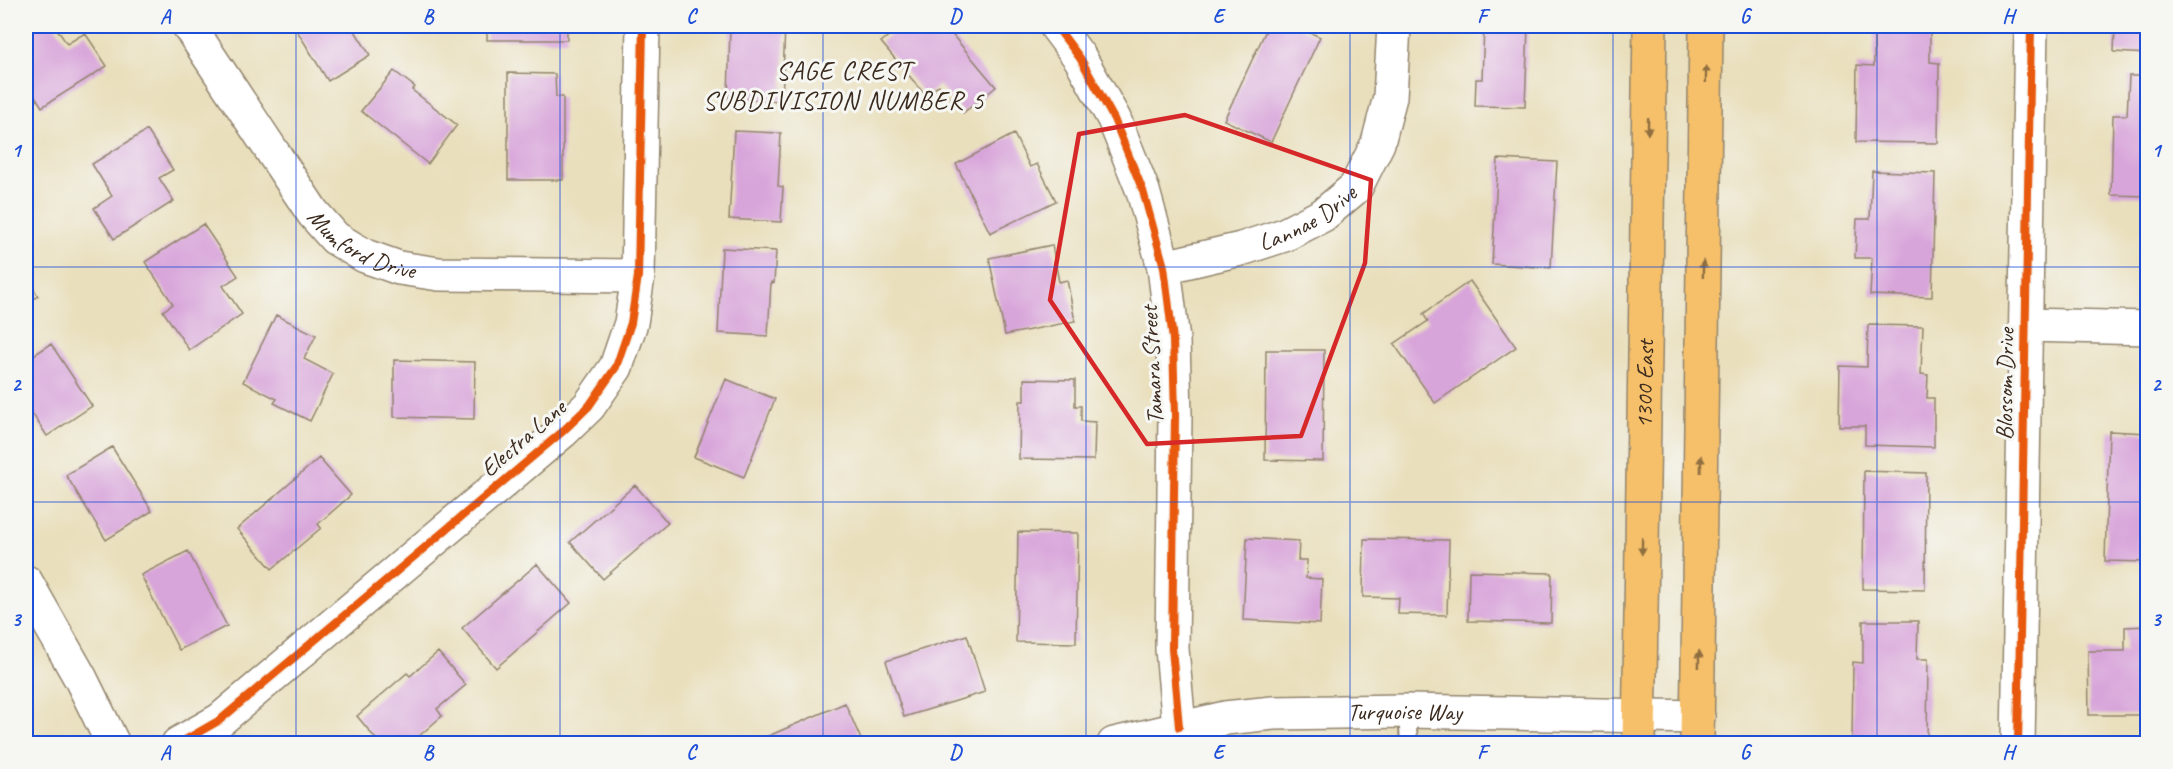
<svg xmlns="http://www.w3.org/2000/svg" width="2173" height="769" font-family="Caveat,sans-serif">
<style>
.building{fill:#d8a5da}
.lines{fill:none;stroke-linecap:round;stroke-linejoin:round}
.service-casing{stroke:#92846d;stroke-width:20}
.minor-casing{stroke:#92846d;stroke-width:36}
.primary-casing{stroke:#92846d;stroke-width:36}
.service{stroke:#fff;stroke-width:16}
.minor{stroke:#fff;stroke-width:33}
.primary{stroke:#f6c06b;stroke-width:33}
.cycleway-casing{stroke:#f6f6f2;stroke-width:11}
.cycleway{stroke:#e8590c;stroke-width:8}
.oneway{fill:#8f6e41}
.marked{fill:none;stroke:#d62828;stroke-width:4.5;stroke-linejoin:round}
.grid{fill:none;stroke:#1d4ed8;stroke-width:1.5;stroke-opacity:0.55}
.labels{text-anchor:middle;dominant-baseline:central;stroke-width:6;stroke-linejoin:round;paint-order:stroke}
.street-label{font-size:24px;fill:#3b2a1e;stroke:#f6f6f2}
.neighbourhood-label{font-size:26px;letter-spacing:1.5px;fill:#3b2a1e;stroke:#f6f6f2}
.neatline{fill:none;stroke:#1d4ed8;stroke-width:2}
.grid-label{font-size:20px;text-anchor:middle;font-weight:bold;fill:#1d4ed8}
</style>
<rect width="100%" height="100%" fill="#f6f6f2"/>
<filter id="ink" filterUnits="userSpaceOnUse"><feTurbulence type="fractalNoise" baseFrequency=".0167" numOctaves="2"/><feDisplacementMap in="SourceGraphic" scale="12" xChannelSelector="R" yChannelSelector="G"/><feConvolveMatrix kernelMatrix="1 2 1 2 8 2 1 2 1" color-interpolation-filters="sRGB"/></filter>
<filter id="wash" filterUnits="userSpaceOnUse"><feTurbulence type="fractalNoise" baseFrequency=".008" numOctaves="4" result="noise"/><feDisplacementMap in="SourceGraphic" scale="24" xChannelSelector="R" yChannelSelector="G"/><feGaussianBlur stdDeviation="1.35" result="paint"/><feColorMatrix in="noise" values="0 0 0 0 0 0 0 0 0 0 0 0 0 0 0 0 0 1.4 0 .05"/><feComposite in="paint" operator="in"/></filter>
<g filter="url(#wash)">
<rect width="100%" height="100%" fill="#e9dfbc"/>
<g id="blocks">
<!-- building -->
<path class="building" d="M28 26H55L67 44 85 33 107 66 42 107 26 82V27Z
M294 26H352L370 55 328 81Z
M487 26H567V40H487Z
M730 26H785L782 101 728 99Z
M901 26H945L996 87 963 113 939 85 926 96 881 42Z
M1268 26H1295L1320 37 1271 142 1224 120Z
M1484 26H1528L1525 107 1475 106 1476 79H1482Z
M1874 26H1930V62L1939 63 1938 143 1856 142 1857 65 1874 66Z
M2115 26H2148V54L2114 52Z
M394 71 415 87 412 90 457 125 428 164 361 111Z
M508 73 555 74 556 97H563V180H508Z
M2129 76H2148V196L2111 195 2113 115H2127Z
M147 130 173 170 159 178 174 201 114 239 94 208 112 196 92 164Z
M734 131 781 133 778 186 783 187 781 222 729 219Z
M1014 134 1030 167 1037 164 1056 201 990 233 956 164Z
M1498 159 1557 162 1551 268 1492 264Z
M1872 171 1935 173 1932 297 1870 295 1872 258H1855L1857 219H1870Z
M203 224 238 276 223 286 242 314 189 350 163 311 173 304 145 262Z
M1052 245 1059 282 1067 280 1075 321 1005 335 989 258Z
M722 248 776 251 774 283 771 282 768 336 718 333Z
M26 275 38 296 26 304Z
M1470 281 1516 347 1435 403 1394 344 1428 321 1423 314Z
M276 315 316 335 304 359 333 374 310 421 274 403 277 399 243 382Z
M1868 325 1923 326 1921 374 1928 375 1927 398H1934V447L1865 445V426H1839L1840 366 1867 367Z
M51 344 92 406 47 436 26 404V360Z
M1266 350H1324L1323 461 1265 460Z
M394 360 475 362 474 419 394 417Z
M726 379 775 399 744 477 694 457Z
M1024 379 1075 380V406H1081V421L1095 422 1094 460 1019 459 1020 401H1024Z
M2109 431 2148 433V562L2105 561Z
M112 447 152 511 106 540 66 475Z
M319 458 351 495 318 524 321 528 272 569 237 529Z
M1864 471 1926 473 1925 590 1863 589Z
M635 485 668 523 603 579 570 542Z
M1018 532 1078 533 1076 643 1016 642Z
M1247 538 1299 541 1298 560H1307L1306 578 1322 579 1320 624 1243 620Z
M1364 539 1449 540 1447 615 1398 614 1399 598 1363 597Z
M188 551 227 626 179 650 141 575Z
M537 564 571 603 496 668 462 628Z
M1469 571 1552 573 1551 623 1468 621Z
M1863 621H1918L1917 659H1928L1927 744 1852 743 1853 662 1863 663Z
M2148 626V715H2089L2088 651H2125V627Z
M967 635 985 692 904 717 886 661Z
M438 652 466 685 437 709 442 716 418 737 424 744H380L357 716 407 673 410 676Z
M845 703 863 744H769L766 737Z"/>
</g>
</g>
<g filter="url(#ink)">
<use href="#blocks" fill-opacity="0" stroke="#92846d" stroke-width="1.5"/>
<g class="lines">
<defs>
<path id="service" d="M1407 711 1409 744"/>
<g id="minor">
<path id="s1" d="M189 26 313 213 335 238 365 256 399 268 439 274 638 276"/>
<path d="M1056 26 1080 58 1114 119 1143 191 1164 267 1173 340 1175 415 1172 649 1179 727"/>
<path id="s2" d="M1164 267 1241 249 1284 235 1323 215 1356 187 1378 143 1390 97 1394 26"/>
<path d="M2026 325 2148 328"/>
<path d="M26 582 81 679 113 744"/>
<path d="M178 744 220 720 562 432 589 406 616 367 631 323 638 276 643 26"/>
<path id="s3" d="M1114 744 1225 718 1273 713 1407 711 1698 717"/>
<path d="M2018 744 2031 26"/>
</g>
<g id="primary">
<path id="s4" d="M1639 744 1650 26"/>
<path d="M1697 744 1706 26"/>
</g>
</defs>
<!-- service casing -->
<use href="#service" class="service-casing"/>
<!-- minor casing -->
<use href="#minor" class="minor-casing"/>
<!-- primary casing -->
<use href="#primary" class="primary-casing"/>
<!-- service -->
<use href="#service" class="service"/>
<!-- minor -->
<use href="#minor" class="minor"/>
<!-- primary -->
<use href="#primary" class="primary"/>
<defs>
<path id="cycleway" d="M1056 26 1080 58 1114 119 1143 191 1164 267 1173 340 1175 415 1172 649 1179 727
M178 744 220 720 562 432 589 406 616 367 631 323 638 276 643 26
M2018 744 2031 26"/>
</defs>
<!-- cycleway casing -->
<use href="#cycleway" class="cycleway-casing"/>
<!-- cycleway -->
<use href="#cycleway" class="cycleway"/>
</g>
<!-- one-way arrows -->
<defs><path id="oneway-solid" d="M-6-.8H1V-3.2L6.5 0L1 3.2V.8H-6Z" transform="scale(1.5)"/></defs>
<g class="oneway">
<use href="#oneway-solid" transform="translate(1706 74) rotate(-89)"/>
<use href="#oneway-solid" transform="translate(1648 126) rotate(91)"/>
<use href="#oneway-solid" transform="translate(1703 269) rotate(-89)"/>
<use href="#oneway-solid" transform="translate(1701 464) rotate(-89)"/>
<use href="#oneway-solid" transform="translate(1642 546) rotate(91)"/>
<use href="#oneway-solid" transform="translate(1699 659) rotate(-89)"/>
</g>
</g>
<!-- marked area -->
<path class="marked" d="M1185 115 1371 180 1365 263 1301 436 1147 444 1050 300 1079 134Z"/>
<!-- grid -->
<path class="grid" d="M296 26V744M560 26V744M823 26V744M1086 26V744M1350 26V744M1613 26V744M1877 26V744M26 267H2148M26 502H2148"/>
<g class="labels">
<!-- street labels -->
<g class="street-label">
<text stroke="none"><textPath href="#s2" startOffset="153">Lannae Drive</textPath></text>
<text stroke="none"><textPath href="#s1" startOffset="284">Mumford Drive</textPath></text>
<text transform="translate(1152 365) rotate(-93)">Tamara Street</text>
<text transform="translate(2005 384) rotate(-89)">Blossom Drive</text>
<text stroke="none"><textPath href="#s4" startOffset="360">1300 East</textPath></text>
<text transform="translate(523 438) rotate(-41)">Electra Lane</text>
<text stroke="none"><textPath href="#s3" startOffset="294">Turquoise Way</textPath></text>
</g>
<!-- neighbourhood labels -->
<g class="neighbourhood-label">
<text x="844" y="70">SAGE CREST<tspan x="844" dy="30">SUBDIVISION NUMBER 5</tspan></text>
</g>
</g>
<!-- margin -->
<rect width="2173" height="769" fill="none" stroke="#f6f6f2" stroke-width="66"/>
<rect x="33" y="33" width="2107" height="703" class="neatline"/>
<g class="grid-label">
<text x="165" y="23">A</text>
<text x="428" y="23">B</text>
<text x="691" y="23">C</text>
<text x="955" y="23">D</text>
<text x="1218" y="23">E</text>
<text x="1482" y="23">F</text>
<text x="1745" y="23">G</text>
<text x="2008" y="23">H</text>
<text x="16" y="157">1</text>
<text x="2156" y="157">1</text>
<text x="16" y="391">2</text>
<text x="2156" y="391">2</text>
<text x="16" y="626">3</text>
<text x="2156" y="626">3</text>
<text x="165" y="759">A</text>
<text x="428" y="759">B</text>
<text x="691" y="759">C</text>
<text x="955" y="759">D</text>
<text x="1218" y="759">E</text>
<text x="1482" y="759">F</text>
<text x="1745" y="759">G</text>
<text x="2008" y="759">H</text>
</g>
</svg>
